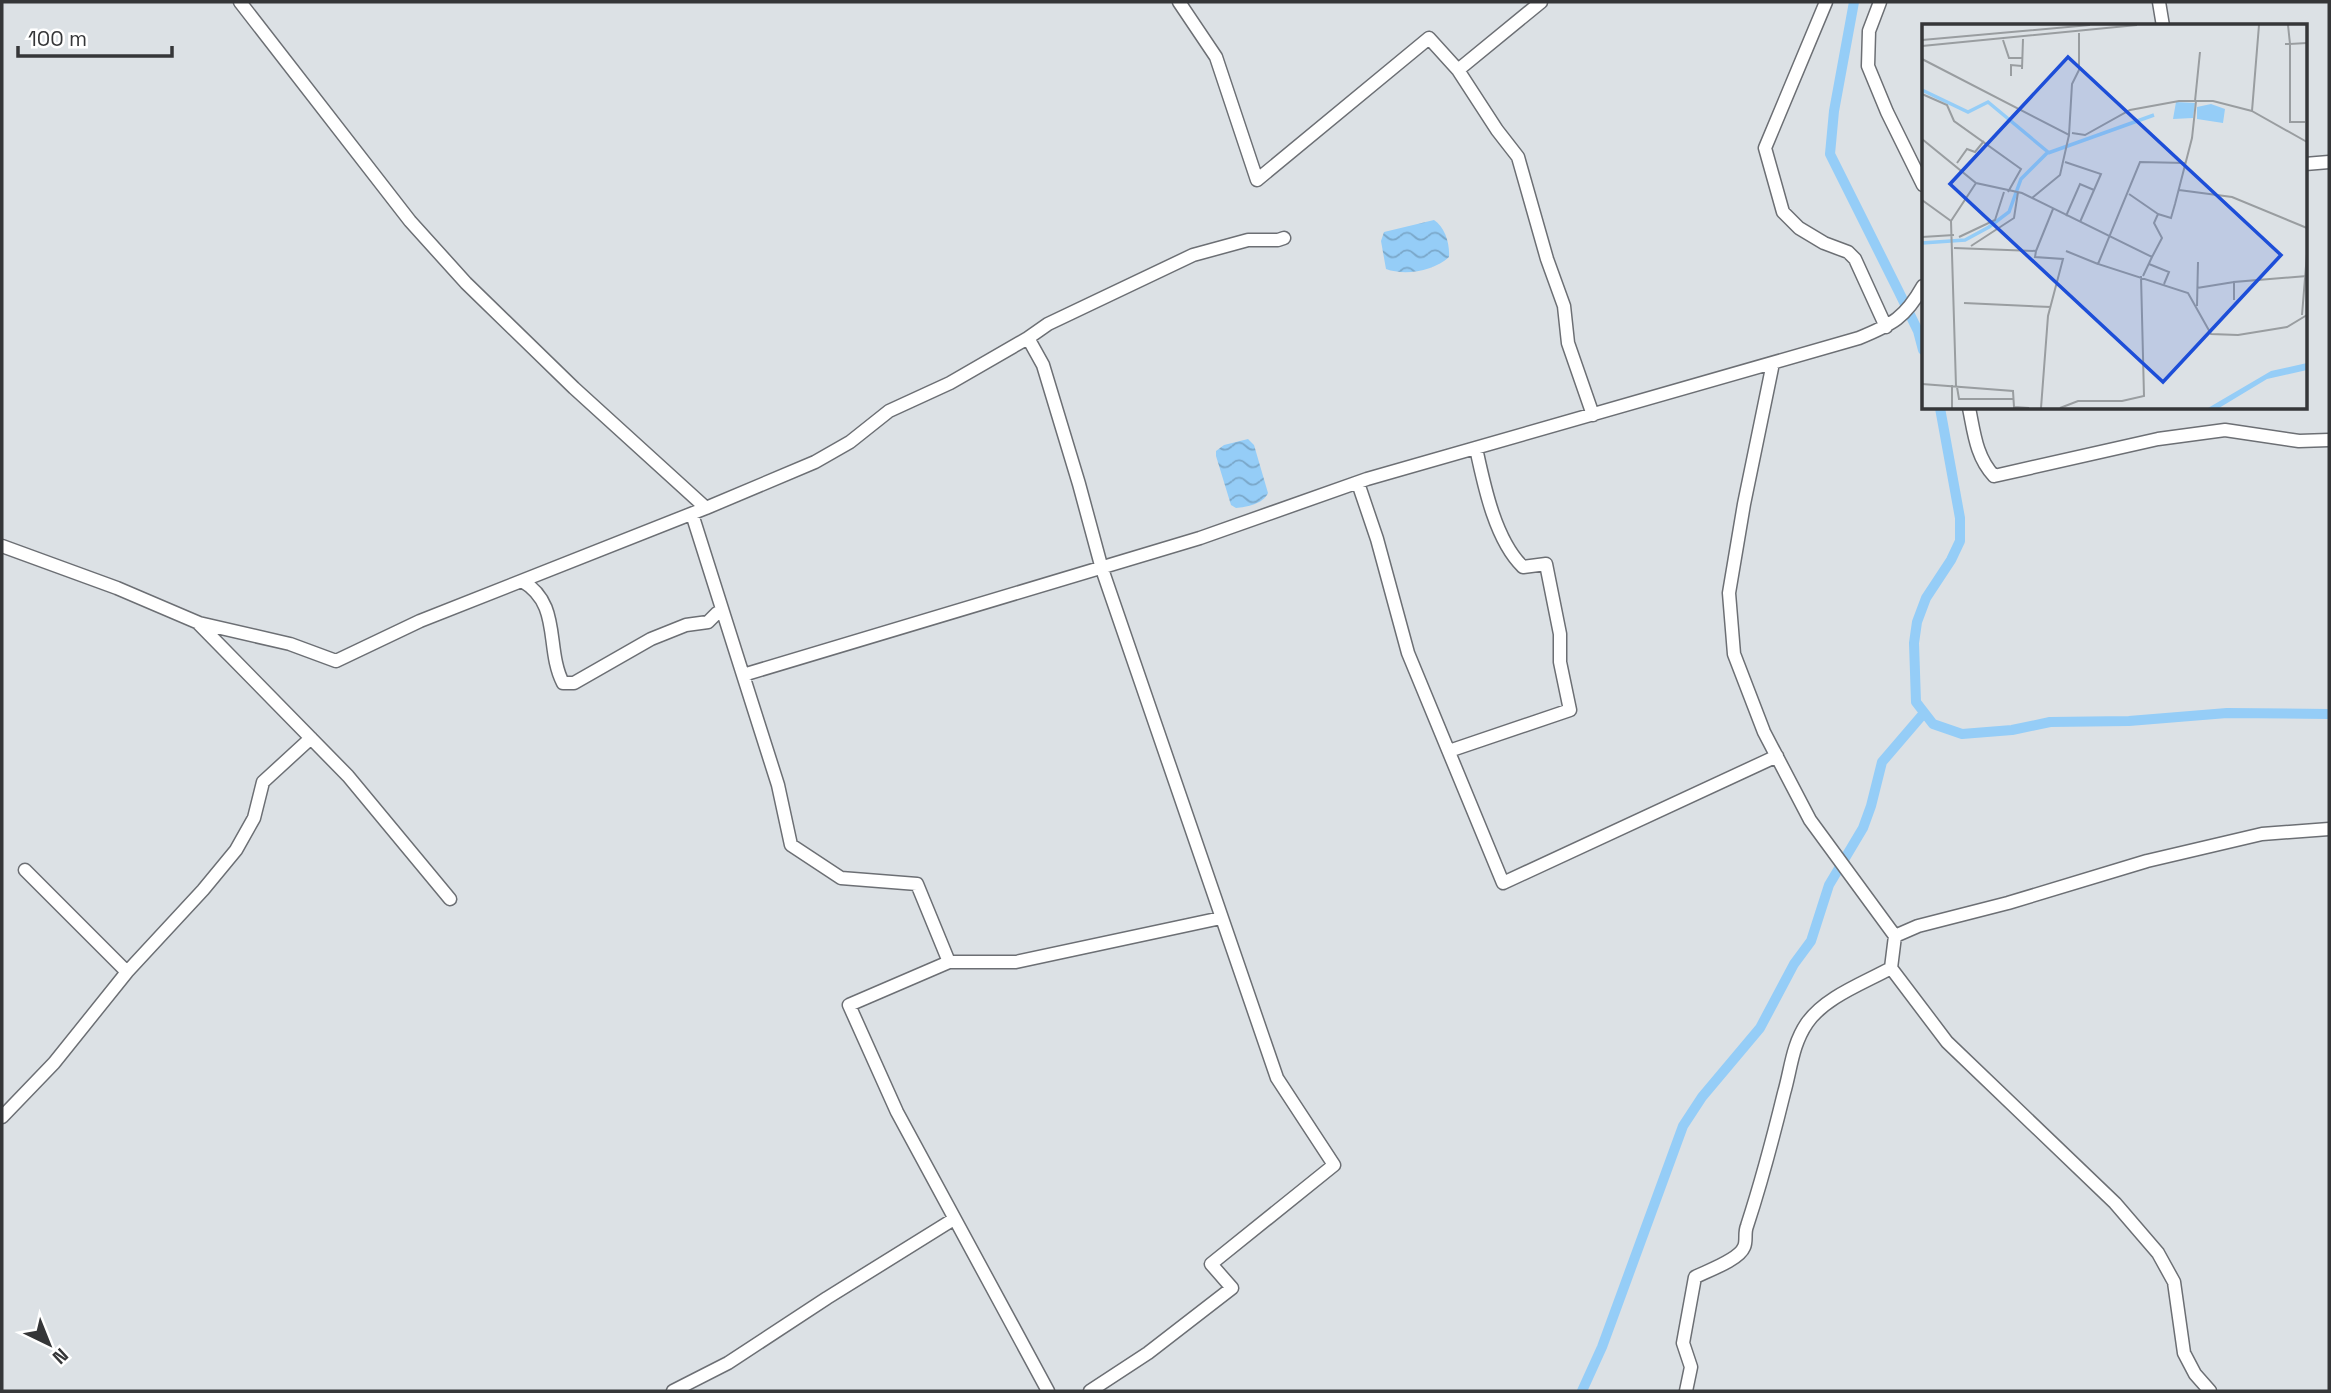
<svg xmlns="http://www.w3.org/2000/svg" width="2331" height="1393" font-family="'Space Grotesk',sans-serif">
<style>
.water{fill:url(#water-waves)}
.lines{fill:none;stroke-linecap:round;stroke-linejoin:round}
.canal{stroke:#95cdf7;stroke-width:10}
.minor-casing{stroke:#6c6f74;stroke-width:15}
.minor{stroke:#fff;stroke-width:12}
.inset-river{fill:none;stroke:#95cdf7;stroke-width:3.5}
.inset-road{fill:none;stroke:#999da0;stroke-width:2}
.view{fill:#1d4ed8;fill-opacity:0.15;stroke:#1d4ed8;stroke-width:3.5}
.inset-edge{fill:none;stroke:#353638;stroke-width:3.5}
</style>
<defs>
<pattern id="water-waves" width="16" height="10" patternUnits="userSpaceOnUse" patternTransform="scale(1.75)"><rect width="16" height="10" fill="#95cdf7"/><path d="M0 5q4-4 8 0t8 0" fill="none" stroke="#7aa7c9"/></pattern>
</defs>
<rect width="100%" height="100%" fill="#dce1e5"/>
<!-- water -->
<path class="water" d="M1434 220C1445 227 1450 244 1449 257 1434 271 1405 276 1386 269L1381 241 1384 232Z
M1248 439 1254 445 1268 493C1263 504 1247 507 1236 508L1231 505 1216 456V451L1224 445Z"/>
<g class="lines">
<!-- canal -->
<path class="canal" d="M1854 2 1834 111 1830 154 1898 290 1918 331 1923 350
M1940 408 1960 518V541L1951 560 1926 598 1917 622 1914 643 1916 702 1933 724 1962 734 2012 730 2050 722 2129 721 2227 713 2329 714
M1582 1391 1602 1347 1683 1126 1702 1097 1760 1028 1794 964 1811 941 1829 885 1863 828 1871 806 1882 762 1924 713"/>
<defs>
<path id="minor" d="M240 2 410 221 466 283 574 388 706 508
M1179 2 1216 57 1257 180 1429 38 1458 70 1541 2
M1826 2 1765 148 1783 212 1799 228 1824 243 1848 252 1855 259 1886 327
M1880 2 1869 31 1868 66 1887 112 1923 185
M2159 2 2163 26
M1458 70 1497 130 1518 157 1547 259 1564 306 1568 343 1593 415
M2305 164 2329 162
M1028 338 1048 324 1193 255 1248 240H1278L1284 238
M1773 363 1744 504 1729 593 1734 654 1764 732 1810 820 1895 936
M1969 408C1974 432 1976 457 1994 476L2158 439 2225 430 2299 441 2329 440
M1358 483 1377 539 1408 653 1503 883 1777 756
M692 514 743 675
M2 546 117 588 199 623 290 644 336 661 420 621 706 508 815 462 850 442 889 411 950 383 1028 338 1043 365 1079 484 1102 569 1277 1078 1334 1165 1211 1264 1232 1288 1148 1353 1090 1391
M522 581C562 604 545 648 563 683H574L651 639 686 625 708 622 717 613 724 615
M199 624 348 776 450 899
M1449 751 1570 710 1560 662V634L1546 564 1523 567C1495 540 1484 485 1476 448
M949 962H1016L1221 918
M127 972 203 890 236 850 254 818 263 782 311 738
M2 1117 54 1063 127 972 25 870
M673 1391 728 1363 827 1298 954 1219
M1048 1391 897 1112 849 1005 949 962 917 884 841 878 791 845 778 785 743 675 1200 538 1367 479 1859 338C1893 324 1905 318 1923 286
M1686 1391 1691 1367 1683 1343 1695 1277C1707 1271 1739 1260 1744 1247 1747 1241 1744 1233 1747 1226 1761 1183 1773 1138 1784 1093 1791 1069 1792 1045 1807 1023 1825 997 1864 983 1891 968
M2210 1391 2195 1374 2184 1353 2174 1282 2158 1253 2115 1203 1947 1042 1891 968 1895 936 1918 926 2008 903 2147 861 2262 834 2329 829"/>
</defs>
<!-- minor casing -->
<use href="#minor" class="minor-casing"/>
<!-- minor -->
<use href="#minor" class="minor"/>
</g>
<!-- overview -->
<g transform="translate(1922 24)">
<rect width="385" height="385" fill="#dce1e5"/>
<path d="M254 78 273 79 271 94 251 95ZM289 80 303 85 301 99 275 95V83ZM385 339V346L345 355 297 384H286L349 347Z" fill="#95cdf7"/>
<path class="inset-river" d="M0 66 46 88 66 78 126 128 99 155 87 188 67 203 43 216 0 219M126 129 232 91"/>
<path class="inset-road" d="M337 1 330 87 385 118M366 1 368 20 385 19M0 16 168 1M81 16 87 34H101M363 20H368V98H383M0 22 215 1M0 35 147 111 150 60 157 46V9M100 45 101 15M89 52V41L100 42M0 70 25 81 32 97 99 145 86 168M273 77 278 28M150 109 163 111 208 86 257 77H291L330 87M0 115 54 159 100 169 230 233 240 214 232 199 236 190 249 194 253 180 270 114 274 77M143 138 179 150 158 198M35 139 45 125 53 128 62 117M264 139 218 138 176 240 266 269 289 310 316 311 365 303 385 291M257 166 310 173 385 204M207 170 236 190M110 174 138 151 147 111M0 176 29 197M144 192 158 160 172 166M0 213 32 211M37 213 73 196 82 168M49 222 92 194 96 168M32 224 114 227 113 233 141 235 126 292 119 384M114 227 131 185M144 227 176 240M227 240 247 248 242 260M221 252 230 233M275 264 312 258M312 276V258L385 252M42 279 129 283M275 282 276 238M380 291 385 230M0 360 91 367 92 383 107 384M30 361V384M34 362 29 197 54 159M35 363 37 375H92M138 384 156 377H200L222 372 219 252"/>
<path class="view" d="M146 33 359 231 241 358 28 160Z"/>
<rect width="385" height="385" class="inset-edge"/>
</g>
<!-- border -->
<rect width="2331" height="1393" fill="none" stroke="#353638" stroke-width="7"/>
<!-- north arrow -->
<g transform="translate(49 1344) rotate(137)" stroke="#ffffff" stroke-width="5" paint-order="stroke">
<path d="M0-5L12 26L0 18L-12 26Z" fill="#353638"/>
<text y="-10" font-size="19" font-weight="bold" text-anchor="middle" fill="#353638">N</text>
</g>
<!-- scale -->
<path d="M18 46v10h154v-10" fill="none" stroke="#353638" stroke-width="3.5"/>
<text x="28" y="46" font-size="21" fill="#353638" stroke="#ffffff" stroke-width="5" paint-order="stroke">100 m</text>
</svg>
